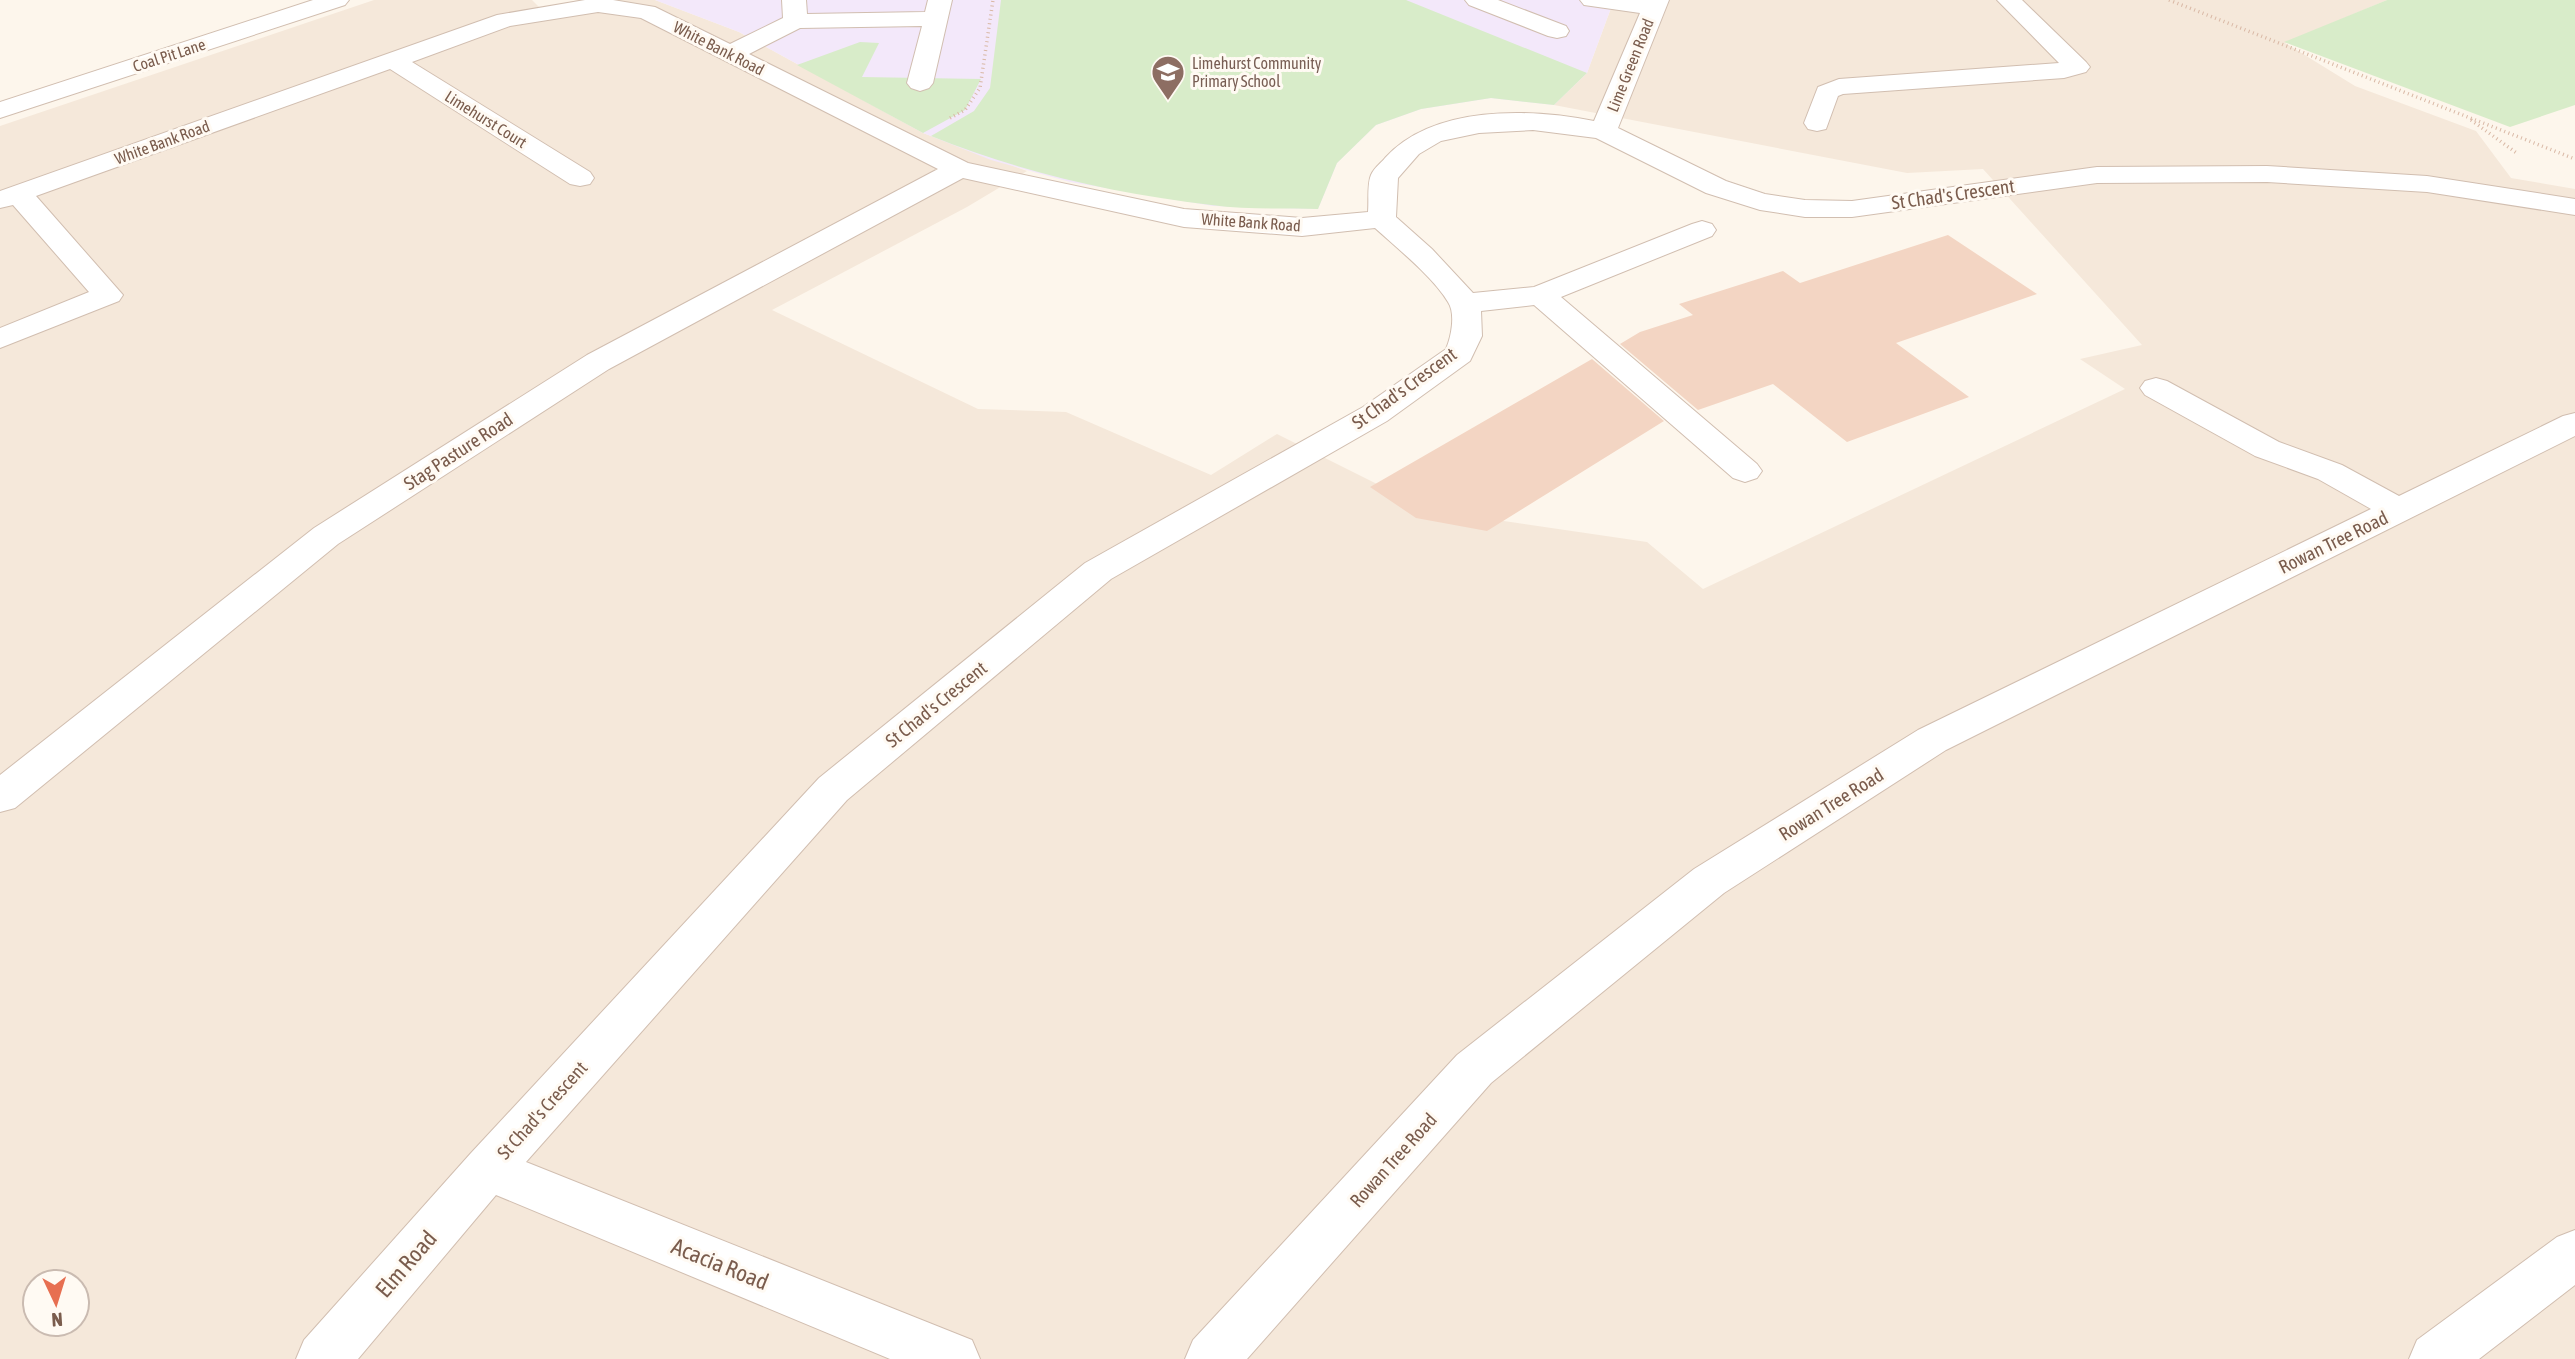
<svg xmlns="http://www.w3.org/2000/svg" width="2575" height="1359" font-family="'Asap Condensed',sans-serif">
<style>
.residential{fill:#f5e8da;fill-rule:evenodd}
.education{fill:#f3e8fa}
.green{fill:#d8ecc9}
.building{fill:#f3d5c3}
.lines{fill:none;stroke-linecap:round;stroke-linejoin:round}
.minor-casing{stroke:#d1beb0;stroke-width:2}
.path{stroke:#d9b8a5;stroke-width:3.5;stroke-dasharray:1 3.5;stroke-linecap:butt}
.minor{fill:#fff;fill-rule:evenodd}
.labels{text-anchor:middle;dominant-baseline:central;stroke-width:6;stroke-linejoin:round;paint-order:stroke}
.far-street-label{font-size:16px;fill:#7a5c4d;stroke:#fffaf3}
.far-education-label{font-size:16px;fill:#785e54;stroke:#fffaf3;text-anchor:start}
.street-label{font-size:19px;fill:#7a5c4d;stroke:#fffaf3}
.near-street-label{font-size:23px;fill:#7a5c4d;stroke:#fffaf3}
</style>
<rect width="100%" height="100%" fill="#fdf6ec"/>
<!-- residential -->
<path class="residential" d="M374 0H532L540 8 579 0H655L739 32 923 133 1027 171 967 207 772 310 978 409 1066 412 1211 475 1277 434 1429 510 1647 542 1703 589 2125 389 2080 359 2142 345 1983 169 1907 173 1554 105 1587 73 1614 0H2387L2285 43 2355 86 2476 131 2511 178 2575 189V1359H0V126ZM35 1282H77V1324H35Z"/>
<!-- education -->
<path class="education" d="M655 0H1614L1587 73 1554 105 1491 98 1421 109 1376 125 1337 163 1318 209 1213 206 1070 182 991 160 923 133 739 32Z"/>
<!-- green -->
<path class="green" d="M1001 0H1406L1587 73 1554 105 1491 98 1421 109 1376 125 1337 163 1318 209C1283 208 1246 210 1211 205 1113 193 1023 173 931 136L974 111 990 88Z
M2387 0H2575V105L2510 127 2284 42Z
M860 42 879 43 862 77 981 79 965 110 923 133 797 65Z"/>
<!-- building -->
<path class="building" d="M1948 235 2037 294 1896 343 1969 397 1847 442 1773 384 1698 410 1620 344 1640 332 1693 315 1679 304 1783 271 1800 283Z
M1592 359 1664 421 1487 531 1416 518 1370 487Z"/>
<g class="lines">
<defs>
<path id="minor" d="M313 0H349L345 5 0 118V102Z
M585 0H613L655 7 730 44 783 18 782 0H806L807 14 925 12 928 0H952L933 83 929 88 920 91 911 88 907 83 922 26 800 28 749 54 968 163 1184 209 1302 218 1368 212C1369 201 1367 184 1371 175 1374 168 1381 163 1385 158 1433 105 1529 108 1594 121L1640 13 1584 5 1580 0H1669L1618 128 1726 181 1765 194 1805 200 1852 201 2097 167 2267 166 2427 176 2575 199V215L2427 192 2267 182 2097 183 1852 217H1805L1760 210 1706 193 1596 138 1533 130 1479 133 1441 141 1419 154 1398 178 1396 217 1432 249 1473 293 1534 287 1692 224 1702 221 1712 224 1716 230 1712 236 1561 297 1757 464 1762 471 1757 478 1745 482 1733 478 1534 305 1481 311 1482 336 1470 361 1387 421 1111 579 847 800 526 1162 972 1340 980 1359H890L496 1195 358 1359H296L304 1340 471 1153 819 778 1085 563 1363 407 1446 349C1451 337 1456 314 1448 302 1433 277 1397 248 1375 228L1302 236 1184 227 963 178 609 369 338 544 15 808 0 812V775L314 528 587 355 938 169 641 18 598 12 510 26 412 62 590 172 594 178 590 184 580 186 570 184 390 69 36 196 123 295 119 301 0 348V328L89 292 13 205 0 208V191L497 15Z
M1465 0H1498L1566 26 1569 31 1566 36 1557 38 1548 36 1469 5Z
M1997 0H2022L2086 62 2090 67 2086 72 2064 78 1843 94 1838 96 1826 129 1817 131 1808 129 1804 123 1818 87 1839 79 2059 63Z
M2156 378 2167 381 2279 442 2342 465 2399 496 2563 416 2575 413V436L1946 750 1724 893 1491 1083 1247 1359H1185L1193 1340 1457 1055 1694 869 1918 730 2371 509 2318 479 2255 456 2145 395 2140 388 2145 381Z
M2575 1230V1285L2479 1359H2409L2417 1340 2557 1237Z"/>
</defs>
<!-- minor casing -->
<use href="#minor" class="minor-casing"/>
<!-- path -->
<path class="path" d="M2169 0 2575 159
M950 118 965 110 980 88 993 0
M2471 120 2518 154"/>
<!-- minor -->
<use href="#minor" class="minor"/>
</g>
<!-- icons -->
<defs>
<symbol id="school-pin" viewBox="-11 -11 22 30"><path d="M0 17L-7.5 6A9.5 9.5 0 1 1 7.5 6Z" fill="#8d6e63" stroke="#fffaf3"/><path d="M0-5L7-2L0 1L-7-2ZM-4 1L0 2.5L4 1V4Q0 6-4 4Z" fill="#fff"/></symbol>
</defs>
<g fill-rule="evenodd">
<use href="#school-pin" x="1149" y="53" width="38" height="52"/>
</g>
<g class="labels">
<!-- far-street labels -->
<g class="far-street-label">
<text transform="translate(719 48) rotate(27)">White Bank Road</text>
<text transform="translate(169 55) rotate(-18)">Coal Pit Lane</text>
<text transform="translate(1630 65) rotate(-68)">Lime Green Road</text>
<text transform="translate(486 119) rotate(32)">Limehurst Court</text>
<text transform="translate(162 142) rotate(-20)">White Bank Road</text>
<text transform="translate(1251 222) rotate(4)">White Bank Road</text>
</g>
<!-- far-education labels -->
<g class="far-education-label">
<text x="1192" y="63">Limehurst Community<tspan x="1192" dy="18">Primary School</tspan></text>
</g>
<!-- street labels -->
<g class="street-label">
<text transform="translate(1953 194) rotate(-8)">St Chad's Crescent</text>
<text transform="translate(1404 388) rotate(-36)">St Chad's Crescent</text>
<text transform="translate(458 451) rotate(-33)">Stag Pasture Road</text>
<text transform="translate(2333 542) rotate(-26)">Rowan Tree Road</text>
<text transform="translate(936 704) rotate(-39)">St Chad's Crescent</text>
<text transform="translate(1831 804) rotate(-32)">Rowan Tree Road</text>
<text transform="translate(542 1110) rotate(-48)">St Chad's Crescent</text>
<text transform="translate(1393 1160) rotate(-48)">Rowan Tree Road</text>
</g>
<!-- near-street labels -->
<g class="near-street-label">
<text transform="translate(406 1264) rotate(-49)">Elm Road</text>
<text transform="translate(720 1264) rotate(22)">Acacia Road</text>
</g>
</g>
<!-- north arrow -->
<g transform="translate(56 1303) rotate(176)"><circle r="33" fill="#fffaf3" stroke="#cabbb1" stroke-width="2"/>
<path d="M0-5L12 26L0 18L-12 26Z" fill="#e76f51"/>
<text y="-10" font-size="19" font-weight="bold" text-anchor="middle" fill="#7a5c4d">N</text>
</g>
</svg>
